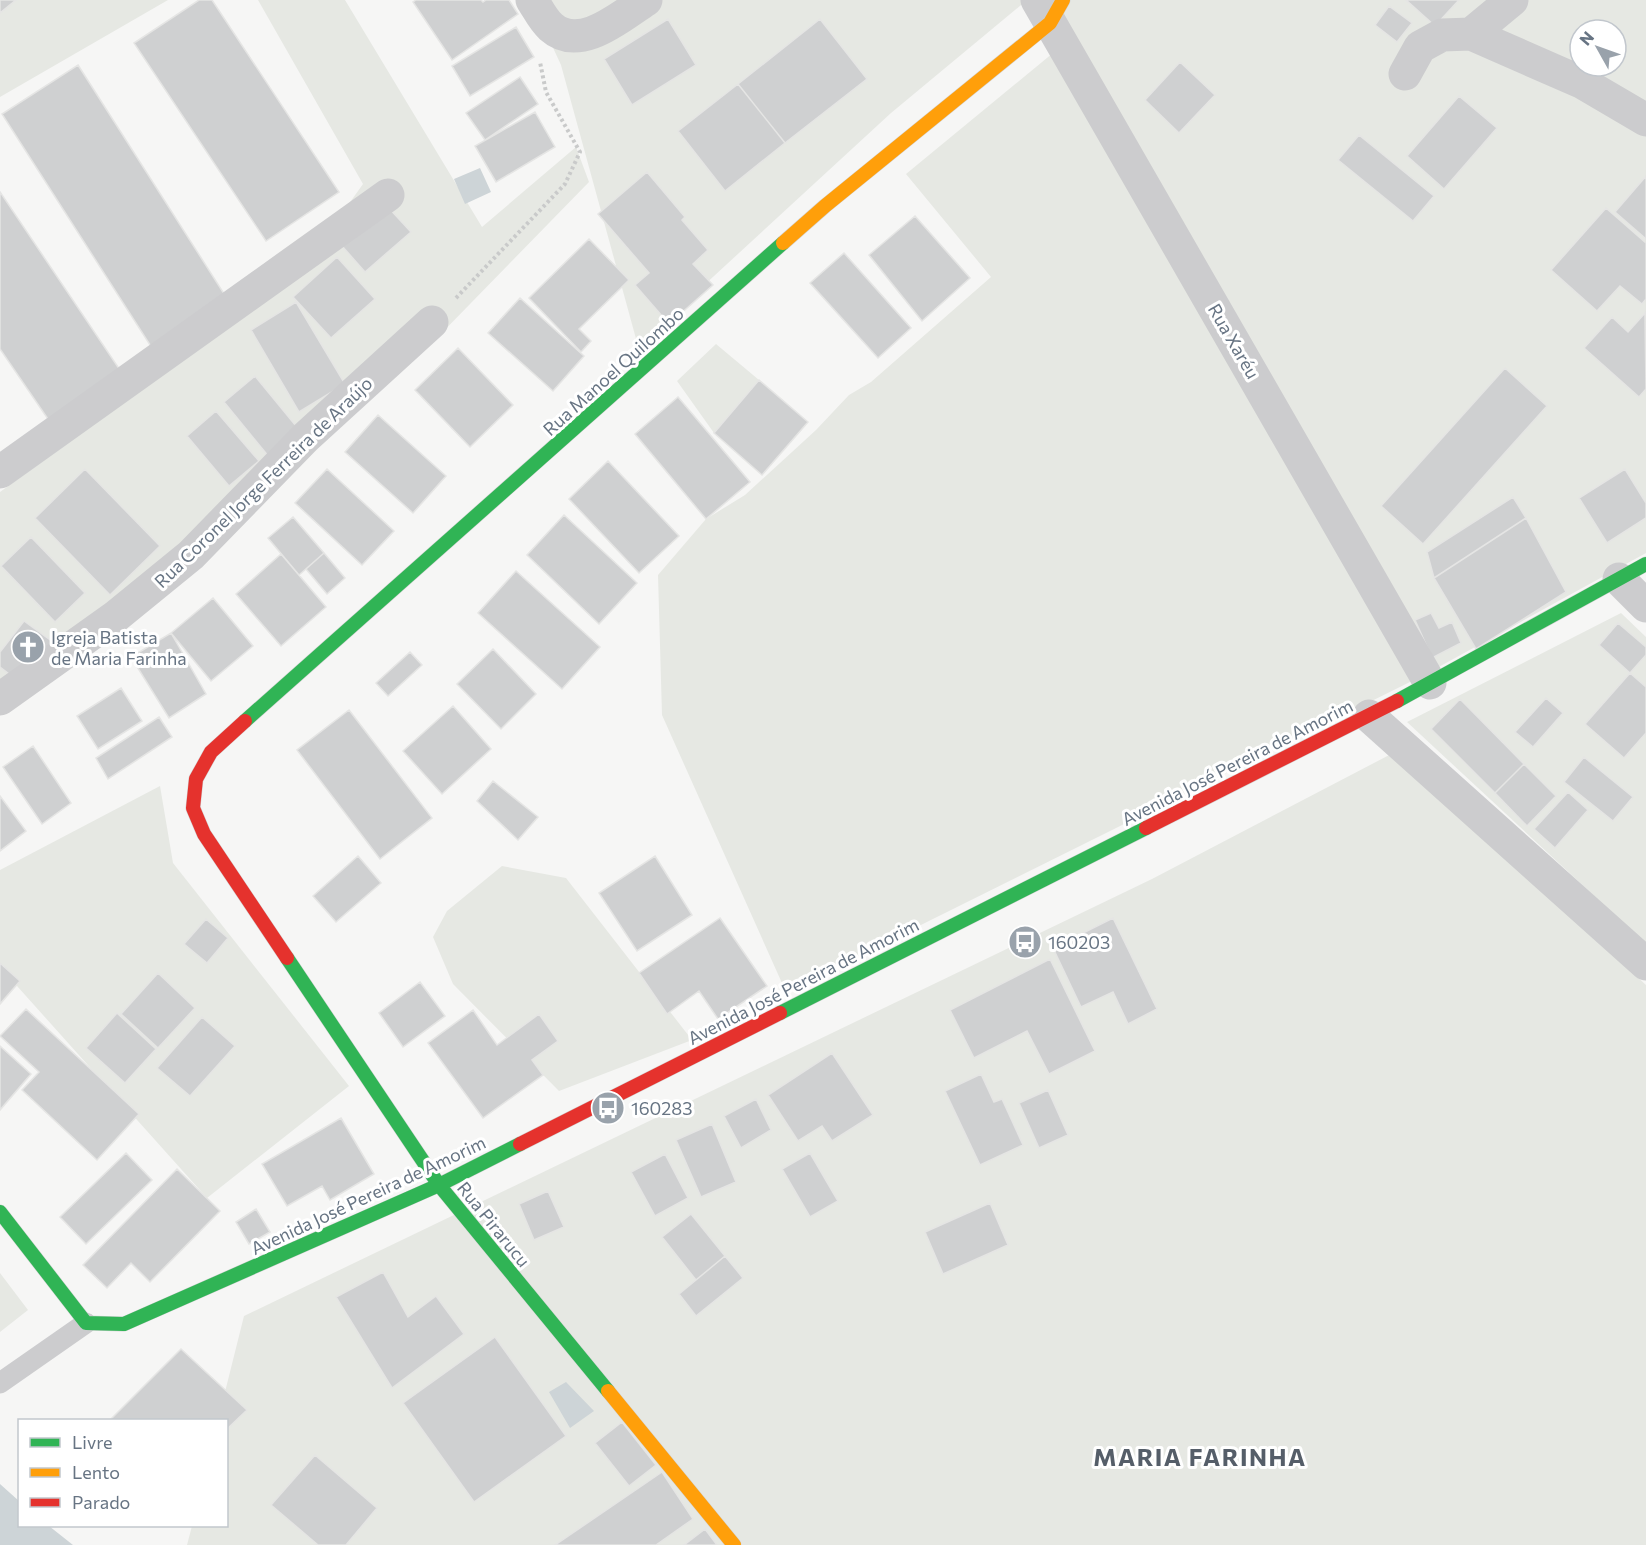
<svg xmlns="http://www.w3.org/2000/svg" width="1646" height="1545" font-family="Commissioner,sans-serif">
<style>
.green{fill:#e6e8e3;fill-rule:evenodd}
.water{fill:#cdd4d7}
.building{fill:#cfd0d1;stroke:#e5e5e4;stroke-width:1.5}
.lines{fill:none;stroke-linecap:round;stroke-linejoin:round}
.fast-casing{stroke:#d2d2d3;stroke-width:15}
.slow-casing{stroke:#d2d2d3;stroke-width:15}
.jam-casing{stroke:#d2d2d3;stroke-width:15}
.path{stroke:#c9caca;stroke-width:4;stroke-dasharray:3 3;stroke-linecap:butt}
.lane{stroke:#ccccce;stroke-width:21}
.street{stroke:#ccccce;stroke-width:33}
.fast{stroke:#30b455;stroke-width:14}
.slow{stroke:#ff9f0a;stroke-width:14}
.jam{stroke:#e5322d;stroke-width:14}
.labels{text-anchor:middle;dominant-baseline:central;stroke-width:6;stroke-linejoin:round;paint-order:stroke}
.street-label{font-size:18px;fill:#677483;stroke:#fff}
.poi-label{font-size:18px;fill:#677483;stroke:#fff;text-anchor:start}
.district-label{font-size:24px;font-weight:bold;letter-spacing:1.5px;fill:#555e69;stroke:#fff}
</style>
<rect width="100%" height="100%" fill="#f6f6f5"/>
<!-- green -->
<path class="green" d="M0 0H168L0 97Z
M258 0H345L482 227 576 147 589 182 431 344 182 551 0 680V492L296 278 363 184Z
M531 0H1027L891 113 638 346 561 65Z
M1062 0H1646V553L1435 669 1053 15ZM1580 30H1616V66H1580Z
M1053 53 1418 678 786 992 662 715 658 575 706 519 745 495 816 430 849 395 871 382 991 277 906 174Z
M716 344 759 380 714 433 677 381Z
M1621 613 1646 637V944L1407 722Z
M1395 752 1646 985V1545H187L192 1526H226V1420H218L244 1316 1152 879Z
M160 786 173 863 349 1086 207 1198 0 967V870Z
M502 866 566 878 692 1040 559 1091 453 984 433 937 447 911Z
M0 1273 28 1310 0 1332Z"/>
<!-- water -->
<path class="water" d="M480 168 491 192 465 204 454 179Z
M566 1382 594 1411 570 1428 549 1392Z
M0 1484 19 1501 20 1526H49L73 1545H0Z"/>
<!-- building -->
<path class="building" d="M0 0H16L0 13Z
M199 0H212L339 192 266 241 134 43Z
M416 0H481L483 2 486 0H509L518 14 452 60 413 2Z
M1406 0H1459L1435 26Z
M1389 6 1412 23 1397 42 1375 25Z
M668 19 696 65 632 105 604 59Z
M820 19 867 79 785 143 738 84Z
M516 27 534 57 470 96 452 66Z
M1180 62 1215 95 1179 133 1145 100Z
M78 65 228 300 152 348 2 114Z
M520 77 538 104 485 140 466 113Z
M738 84 785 143 725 191 678 131Z
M1459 96 1497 128 1444 189 1407 156Z
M535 112 555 147 496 182 475 146Z
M1359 135 1434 196 1413 221 1338 160Z
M647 172 685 217 682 220 708 250 693 264 713 285 669 324 635 285 649 273 598 214Z
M1646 176V239L1615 212Z
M0 192 122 373 50 422 0 349Z
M387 206 411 232 365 272 342 246Z
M1606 208 1646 243V299L1642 304 1620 286 1597 311 1551 270Z
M915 216 970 278 922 321 869 255Z
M589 239 629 280 579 329 591 341 581 352 529 298Z
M844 253 911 328 878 358 810 283Z
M337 257 375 299 331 338 293 297Z
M520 298 584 356 553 391 488 333Z
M296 302 345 384 299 412 251 330Z
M1645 313 1646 389 1639 397 1584 348 1612 317 1628 332Z
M458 348 513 405 470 447 415 390Z
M1505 368 1547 406 1423 544 1381 506Z
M255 376 301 432 269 457 224 402Z
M759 380 808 422 762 475 714 433Z
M678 397 750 482 706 519 635 434Z
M216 411 259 461 229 486 187 436Z
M378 415 446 476 413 513 345 452Z
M608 461 679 536 639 573 569 499Z
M85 469 160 546 110 595 35 518Z
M327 469 394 531 362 565 295 503Z
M1625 469 1646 503V518L1607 543 1579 498Z
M1513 497 1526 518 1434 578 1427 552Z
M564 515 637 583 599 624 527 555Z
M293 517 324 553 299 575 268 538Z
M1526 518 1566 592 1476 649 1434 578Z
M31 537 85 593 55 622 1 566Z
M324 553 345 578 327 594 306 569Z
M281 554 326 607 281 646 236 594Z
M516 571 600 647 562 689 478 613Z
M213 598 253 646 211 681 171 633Z
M1431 613 1439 628 1452 622 1461 643 1432 658 1415 620Z
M24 621 53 642 21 683 0 667V652Z
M1618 623 1646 647V655L1630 673 1599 645Z
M171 633 206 694 169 718 131 657Z
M493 649 536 694 501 729 457 684Z
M410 652 422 665 388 696 376 683Z
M1630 673 1646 687V733L1624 758 1585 724Z
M121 688 142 721 98 749 77 716Z
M1546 698 1563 713 1533 747 1515 732Z
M1460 699 1524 764 1495 793 1431 729Z
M453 706 491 749 442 794 403 751Z
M349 710 432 818 380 859 297 750Z
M159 717 172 737 108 779 96 758Z
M33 746 71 803 42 824 3 767Z
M1584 757 1633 797 1613 821 1564 782Z
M1524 764 1556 796 1527 826 1495 793Z
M493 781 538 817 518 840 477 801Z
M1568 792 1588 810 1555 848 1534 829Z
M0 796 26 831 0 851Z
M358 856 381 883 336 922 313 896Z
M655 856 692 915 637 951 599 893Z
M720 918 767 986 718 1019 699 991 667 1014 639 973Z
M1113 918 1157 1009 1128 1024 1113 992 1081 1007 1053 948Z
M206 919 228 938 207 963 184 944Z
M1050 959 1095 1051 1049 1074 1027 1031 974 1058 950 1010Z
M0 963 20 981 0 1004Z
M158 973 195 1008 158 1048 121 1014Z
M420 982 445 1016 403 1047 379 1013Z
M26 1009 139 1114 97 1160 22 1090 39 1072 0 1036Z
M473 1010 497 1045 539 1014 558 1041 532 1060 543 1075 483 1118 428 1043Z
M117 1013 156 1049 125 1083 86 1048Z
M202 1017 235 1046 190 1096 157 1068Z
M0 1046 31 1074 0 1110Z
M832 1053 873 1115 832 1141 822 1126 798 1141 768 1095Z
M981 1074 994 1102 1002 1099 1023 1145 980 1165 945 1091Z
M1048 1090 1068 1135 1039 1148 1019 1103Z
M756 1099 771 1130 741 1148 724 1116Z
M341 1118 374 1174 330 1200 322 1186 287 1206 262 1164Z
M712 1124 736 1182 701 1197 676 1140Z
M126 1153 152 1180 86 1244 60 1217Z
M810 1153 838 1201 810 1217 782 1169Z
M665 1154 688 1198 655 1216 631 1172Z
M177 1169 220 1211 150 1282 131 1263 107 1288 83 1265Z
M548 1191 564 1227 534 1240 519 1204Z
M990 1203 1008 1245 943 1274 925 1232Z
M256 1209 270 1232 249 1244 236 1222Z
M691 1214 725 1256 696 1280 662 1237Z
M725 1256 743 1278 696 1316 679 1294Z
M383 1272 408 1317 436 1296 464 1334 392 1388 336 1297Z
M495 1337 566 1436 474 1502 403 1403Z
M181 1349 247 1410 226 1430V1420H110Z
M622 1422 656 1465 629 1486 595 1443Z
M315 1455 377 1508 346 1545H318L271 1505Z
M662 1472 693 1519 656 1545H555Z
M705 1529 717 1545H684Z"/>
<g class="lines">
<defs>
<path id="fast" d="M1397 701 1646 564
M245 721 783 243
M287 958 439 1185 608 1391
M780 1013 1146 828
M0 1212 86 1323 124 1324 439 1185 520 1144"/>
<path id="slow" d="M783 243 825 206 1050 23 1063 0
M608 1391 734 1545"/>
<path id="jam" d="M245 721 211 752 196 779 193 808 204 834 287 958
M1146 828 1397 701
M520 1144 780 1013"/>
</defs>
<!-- fast casing -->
<use href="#fast" class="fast-casing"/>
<!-- slow casing -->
<use href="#slow" class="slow-casing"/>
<!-- jam casing -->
<use href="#jam" class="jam-casing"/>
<!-- path -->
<path class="path" d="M456 298 565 184 580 152 546 92 540 62"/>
<!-- lane -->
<path class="lane" d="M0 1383 86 1323"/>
<!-- street -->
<path class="street" d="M532 0C538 9 543 20 551 27 580 53 621 16 646 0
M1037 0 1430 683
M1471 34 1512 0
M1405 74 1420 47 1442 35 1471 34 1583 83 1646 120
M0 472 388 195
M1619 579 1646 606
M0 699 115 617 191 555 306 437 432 322
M1369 716 1646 964"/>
<!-- fast -->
<use href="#fast" class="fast"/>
<!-- slow -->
<use href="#slow" class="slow"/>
<!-- jam -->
<use href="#jam" class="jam"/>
</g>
<!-- icons -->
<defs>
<symbol id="church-disc" viewBox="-11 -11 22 22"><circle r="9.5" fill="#99a2ab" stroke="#fff"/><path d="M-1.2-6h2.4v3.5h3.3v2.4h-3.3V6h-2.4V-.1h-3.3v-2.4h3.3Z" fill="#fff"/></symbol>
<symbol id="bus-disc" viewBox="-11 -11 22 22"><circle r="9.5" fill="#99a2ab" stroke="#fff"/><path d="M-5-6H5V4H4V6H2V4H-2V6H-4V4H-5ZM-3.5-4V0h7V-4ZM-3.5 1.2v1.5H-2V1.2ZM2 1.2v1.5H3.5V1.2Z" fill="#fff"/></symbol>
</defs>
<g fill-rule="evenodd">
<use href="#church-disc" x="9" y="628" width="38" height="38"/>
<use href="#bus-disc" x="1006" y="923" width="38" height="38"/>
<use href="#bus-disc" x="589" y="1089" width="38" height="38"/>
</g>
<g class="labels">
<!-- street labels -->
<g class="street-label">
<text transform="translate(1234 341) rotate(60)">Rua Xaréu</text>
<text transform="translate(613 371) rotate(-42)">Rua Manoel Quilombo</text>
<text transform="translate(263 482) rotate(-44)">Rua Coronel Jorge Ferreira de Araújo</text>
<text transform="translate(1237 762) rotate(-27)">Avenida José Pereira de Amorim</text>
<text transform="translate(803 981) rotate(-27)">Avenida José Pereira de Amorim</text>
<text transform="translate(368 1195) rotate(-25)">Avenida José Pereira de Amorim</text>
<text transform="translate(494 1224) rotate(51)">Rua Pirarucu</text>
</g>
<!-- poi labels -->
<g class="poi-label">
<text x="51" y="637">Igreja Batista<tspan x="51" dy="21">de Maria Farinha</tspan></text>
<text x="1048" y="942">160203</text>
<text x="631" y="1108">160283</text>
</g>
<!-- district labels -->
<g class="district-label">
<text x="1200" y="1456">MARIA FARINHA</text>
</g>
</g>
<!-- legend -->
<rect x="18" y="1419" width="210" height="108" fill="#ffffff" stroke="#c2c7cd" stroke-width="1.5"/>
<rect x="30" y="1438" width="30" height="9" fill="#30b455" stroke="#c2c7cd" stroke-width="1.5"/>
<text x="72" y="1449" font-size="18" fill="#677483">Livre</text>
<rect x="30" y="1468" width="30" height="9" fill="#ff9f0a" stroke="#c2c7cd" stroke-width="1.5"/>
<text x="72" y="1479" font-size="18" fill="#677483">Lento</text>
<rect x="30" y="1498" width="30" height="9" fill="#e5322d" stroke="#c2c7cd" stroke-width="1.5"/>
<text x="72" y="1509" font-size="18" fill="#677483">Parado</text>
<!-- north arrow -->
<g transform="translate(1598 48) rotate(310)"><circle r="28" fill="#ffffff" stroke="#c2c7cd" stroke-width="1.5"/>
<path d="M0-4.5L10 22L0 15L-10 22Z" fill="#99a2ab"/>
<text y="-9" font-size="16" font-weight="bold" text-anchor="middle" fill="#677483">N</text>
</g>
</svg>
